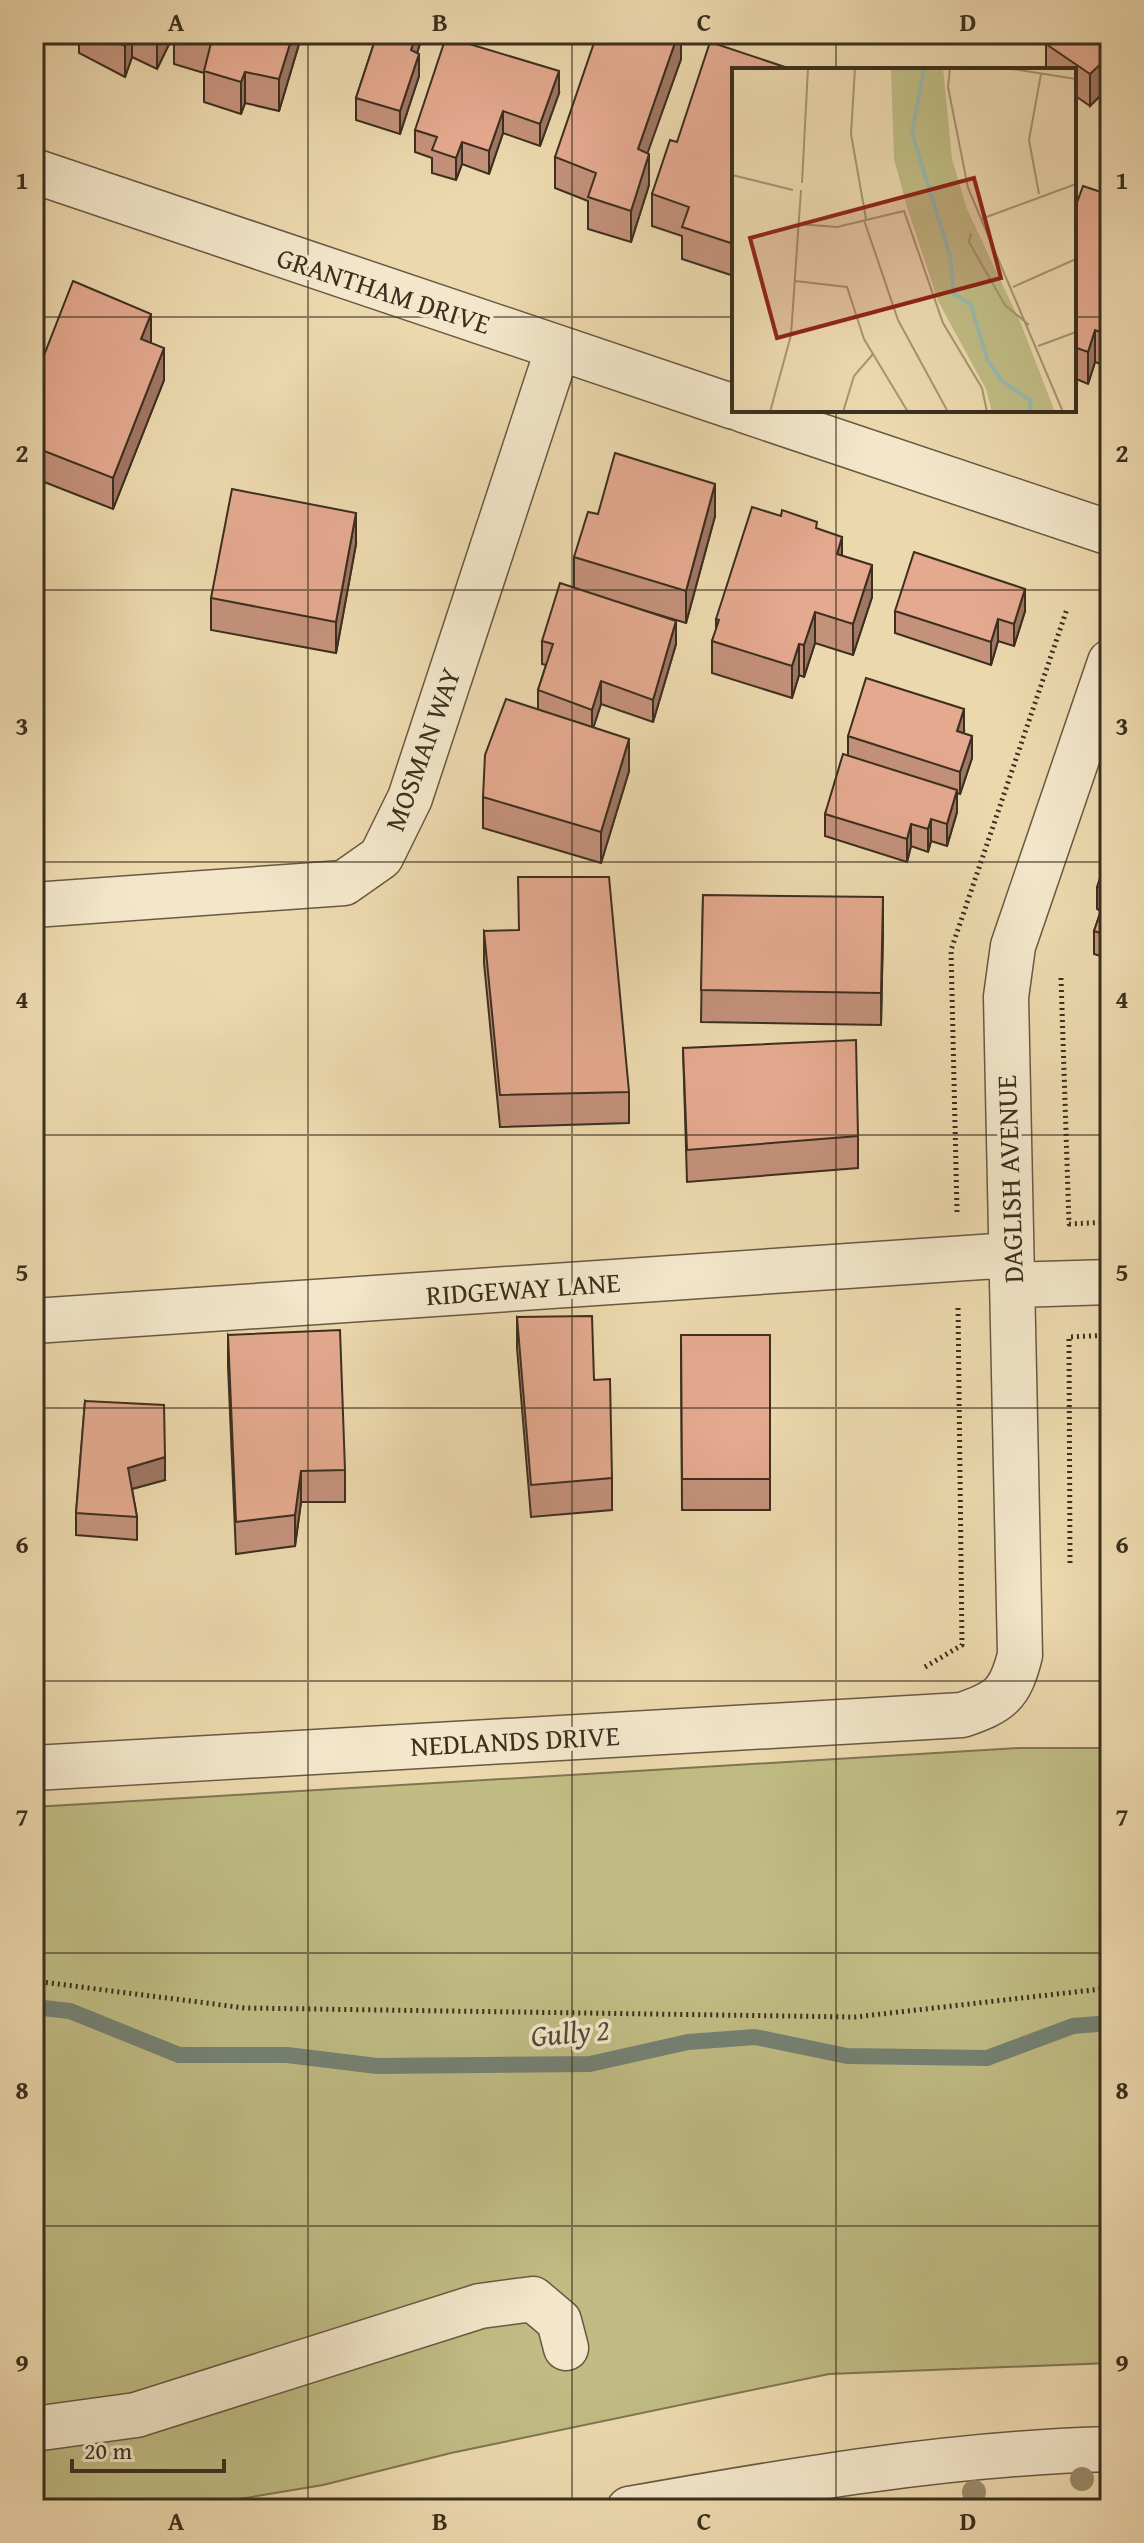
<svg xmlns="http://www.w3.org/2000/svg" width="1144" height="2543" font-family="'Gentium Book Plus',serif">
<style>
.green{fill:#c0bc84;stroke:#7e7652;stroke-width:2}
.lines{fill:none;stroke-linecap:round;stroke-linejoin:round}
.stream{stroke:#748274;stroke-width:16}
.minor-casing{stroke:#685942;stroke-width:47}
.path{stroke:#3c2f1f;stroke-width:5;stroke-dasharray:2 4;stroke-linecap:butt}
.minor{stroke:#f3e6ca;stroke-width:44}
.tree{fill:#9a8a6a}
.wall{fill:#c4917b;stroke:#3c2f1f;stroke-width:2}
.shaded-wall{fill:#a07664;stroke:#3c2f1f;stroke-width:2}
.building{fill:#e4a98f;stroke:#3c2f1f;stroke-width:2}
.grid{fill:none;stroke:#3c2f1f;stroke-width:2;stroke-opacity:0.55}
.labels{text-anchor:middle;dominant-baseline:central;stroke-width:7;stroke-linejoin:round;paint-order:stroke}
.street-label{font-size:28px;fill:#3c2f1f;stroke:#f3e6ca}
.water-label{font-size:30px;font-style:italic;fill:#4f4b3b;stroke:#f3e6ca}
.inset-river{fill:none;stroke:#99b9ac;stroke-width:4}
.inset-road{fill:none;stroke:#a69474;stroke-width:2}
.view{fill:#8f2418;fill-opacity:0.15;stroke:#8f2418;stroke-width:4}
.inset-edge{fill:none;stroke:#3c2f1f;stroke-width:4}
.neatline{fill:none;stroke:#3c2f1f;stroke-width:3}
.grid-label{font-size:26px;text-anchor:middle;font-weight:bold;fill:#3c2f1f}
</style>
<rect width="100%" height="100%" fill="#ecd8ad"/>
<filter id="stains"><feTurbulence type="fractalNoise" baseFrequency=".0025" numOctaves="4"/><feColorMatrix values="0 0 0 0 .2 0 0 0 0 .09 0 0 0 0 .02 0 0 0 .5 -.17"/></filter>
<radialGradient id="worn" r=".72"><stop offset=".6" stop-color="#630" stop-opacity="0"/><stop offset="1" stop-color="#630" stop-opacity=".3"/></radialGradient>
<!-- green -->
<path class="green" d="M1020 1748H1110V2363L829 2374 451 2453 323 2485 180 2509H34V1807Z"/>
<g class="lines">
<!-- stream -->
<path class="stream" d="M34 2007 70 2011 179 2055H287L377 2066 590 2064 688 2042 755 2037 847 2056 987 2058 1073 2026 1110 2023"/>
<defs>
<path id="minor" d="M34 171 734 407
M743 410 1110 533
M34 905 344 883 381 857 410 798 558 348
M1012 1285 1110 1282
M34 1321 1011 1255
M34 1768 962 1715C1000 1702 1010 1695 1020 1655L1006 997 1013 946 1110 662
M34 2429 136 2415 480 2306 533 2299 559 2321 566 2348
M629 2509C787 2481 950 2453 1110 2449"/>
</defs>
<!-- minor casing -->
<use href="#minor" class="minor-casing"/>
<!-- path -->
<path class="path" d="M1061 978 1069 1224 1110 1222
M957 1212 951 950 1067 609
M1070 1563 1069 1337 1110 1335
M925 1667 962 1645 958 1306
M34 1981 245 2008 855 2017 1110 1988"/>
<!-- minor -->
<use href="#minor" class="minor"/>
</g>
<!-- trees -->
<g class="tree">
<circle cx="1082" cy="2479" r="12"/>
<circle cx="974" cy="2492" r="12"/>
</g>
<!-- wall -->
<path class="wall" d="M62 34H174L157 69 132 57 125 77 79 53V42Z
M174 34H302L279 111 245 103 241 114 204 102V73L174 64Z
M377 34H423L417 53 419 76 400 134 356 120V98Z
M681 34V59L647 153 649 185 631 242 588 229V201L555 188V157Z
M1110 34V90L1108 88 1090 106 1074 95V70H1046V44Z
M734 70V276L682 259V236L652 226V194L677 142Z
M559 93 540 146 503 133 489 174 462 164 456 180 432 173V158L415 152V130Z
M1110 195V367L1095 362 1088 384 1074 378V211Z
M151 343 164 380 113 509 34 478V381Z
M598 514 715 516 686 623 623 604 676 644 653 722 601 704 593 727 629 771 601 863 483 828V797L538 709V690L546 665 542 664V641L574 588V557Z
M817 529 842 555 872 597 853 655 815 643 804 677 799 675 792 698 712 673V641L716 630V619Z
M356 544 336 653 211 630V598Z
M895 611H1025L1014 646 998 641 991 665 895 633Z
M964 731 963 733 972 758 960 794 957 793V812L947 846 931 841 928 852 911 846 907 862 825 836V814L848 756V736Z
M1110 871V959L1094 954V931L1101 911 1097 909V887L1109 875Z
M703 895 883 929 881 1025 701 1022Z
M484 931 629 1092V1123L500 1127 484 963Z
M683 1048 858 1136V1168L687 1182Z
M517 1317 594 1380 612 1478V1510L531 1517 517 1348Z
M228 1335 345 1470V1502H301L295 1546 236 1554 228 1366Z
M681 1335H770V1510H682Z
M85 1401 165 1480 132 1489 137 1517V1540L76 1535V1513Z
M34 1505 37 1546V1577H34Z"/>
<!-- shaded-wall -->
<path class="shaded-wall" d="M129 34H132V57L125 77V46Z
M159 34H174L157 69V37Z
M293 34H302L279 111V79Z
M416 34H423L411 73V50Z
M678 34H681V59L638 180V149Z
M419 54V76L400 134V111Z
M1108 57V88L1090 106V74Z
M559 71V93L540 146V124Z
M245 72V103L241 114V82Z
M503 111V133L489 174V151Z
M462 142V164L456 180V158Z
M649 154V185L631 242V211Z
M151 314V345L141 339Z
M1095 330V362L1088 384V352Z
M164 348V380L113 509V478Z
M715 484V516L686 623V591Z
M356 513V544L336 653V622Z
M842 537V568L837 554Z
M872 565V597L853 655V624Z
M1025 589V611L1014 646V624Z
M815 612V643L804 677V645Z
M42 615V647L34 670V639Z
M998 619V641L991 665V642Z
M676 621V644L653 722V700Z
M799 644V675L792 698V666Z
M601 681V704L592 732V710Z
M964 709V731L957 754V731Z
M972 736V758L960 794V772Z
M629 739V771L601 863V832Z
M957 790V812L947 846V824Z
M931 819V841L928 852V829Z
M911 824V846L907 862V839Z
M883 897V929L881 1025V993Z
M165 1457V1480L128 1490V1468Z
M301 1471V1502L295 1546V1515Z"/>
<!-- building -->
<path class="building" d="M102 34H129L125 46Z
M178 34H293L279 79 245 72 241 82 204 71 211 43Z
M377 34H416L411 50 419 54 400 111 356 98Z
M597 34H678L638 149 649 154 631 211 588 197 596 173 555 157Z
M1053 34H1110V58L1108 57 1090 74 1046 44Z
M446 37 559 71 540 124 503 111 489 151 462 142 456 158 432 150 437 137 415 130Z
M710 42 794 70H734V244L682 227 689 207 652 194 670 140 677 142Z
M1083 186 1110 195V336L1095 330 1088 352 1074 347V211Z
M73 281 151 314 141 339 164 348 113 478 34 447V381Z
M615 453 715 484 686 591 574 557 588 512 598 514Z
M232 489 356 513 336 622 211 598Z
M752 507 781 516 782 510 817 522 816 528 842 537 837 554 872 565 853 624 815 612 804 645 799 644 792 666 712 641 719 620 716 619Z
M914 552 1025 589 1014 624 998 619 991 642 895 611Z
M560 583 676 621 653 700 601 681 592 710 538 690 553 644 542 641Z
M34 612 42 615 34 639Z
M866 678 964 709 957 731 972 736 960 772 848 736Z
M506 699 629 739 601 832 483 797 485 755Z
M843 754 957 790 947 824 931 819 928 829 911 824 907 839 825 814Z
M1110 871V936L1094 931 1108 890 1097 887 1102 872 1109 875Z
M518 877H609L629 1092 500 1095 484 931 519 930Z
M703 895 883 897 881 993 701 990Z
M856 1040 858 1136 687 1150 683 1048Z
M592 1316 594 1380 610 1379 612 1478 531 1485 517 1317Z
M340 1330 345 1470 301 1471 295 1515 236 1522 228 1335Z
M681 1335H770V1479H682Z
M85 1401 164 1405 165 1457 128 1468 137 1517 76 1513Z
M34 1505 37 1546H34Z"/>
<!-- grid -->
<path class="grid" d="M308 34V2509M572 34V2509M836 34V70M34 317H734M1074 317H1110M836 410V2509M34 590H1110M34 862H1110M34 1135H1110M34 1408H1110M34 1681H1110M34 1953H1110M34 2226H1110"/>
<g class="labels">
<!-- street labels -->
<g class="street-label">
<text transform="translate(384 290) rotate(18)">GRANTHAM DRIVE</text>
<text transform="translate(422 749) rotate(-70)">MOSMAN WAY</text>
<text transform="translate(1009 1179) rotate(-92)">DAGLISH AVENUE</text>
<text transform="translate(523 1288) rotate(-4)">RIDGEWAY LANE</text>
<text transform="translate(515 1740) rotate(-3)">NEDLANDS DRIVE</text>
</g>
<!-- water labels -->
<g class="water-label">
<text transform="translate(570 2032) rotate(-5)">Gully 2</text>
</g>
</g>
<!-- overview -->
<g transform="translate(732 68)">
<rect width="344" height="344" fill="#ecd8ad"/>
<path d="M211 0 220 91 235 141 289 256 323 344H260L254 321 206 233 175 139 162 91 159 1Z" fill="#c0bc84"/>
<path class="inset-river" d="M192 0 180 65 218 188 222 226 239 237 255 291 269 312 299 333 297 344"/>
<path class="inset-road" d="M123 0 119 66 134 151M218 0 216 19 236 120 331 344M274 0 344 11M0 107 61 122M70 115 76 0M307 126 297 72 309 6M249 151 344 116M132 152 166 252 216 344M66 156 105 159 172 143 211 255 250 320 255 344M239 165 237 174 273 237 297 257M63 213 115 219 132 271 176 344M281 219 344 191M306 278 344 264M38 344 59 267 69 122M111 344 122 308 141 286"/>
<path class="view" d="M242 110 269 210 45 270 18 170Z"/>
<rect width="344" height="344" class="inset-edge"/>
</g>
<!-- margin -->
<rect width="1144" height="2543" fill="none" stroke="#ecd8ad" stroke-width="88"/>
<!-- scale -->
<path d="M72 2459v12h152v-12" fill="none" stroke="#3c2f1f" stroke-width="4"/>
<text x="84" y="2459" font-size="24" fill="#3c2f1f" stroke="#f3e6ca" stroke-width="6" paint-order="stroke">20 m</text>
<rect x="44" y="44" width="1056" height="2455" class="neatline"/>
<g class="grid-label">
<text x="176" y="31">A</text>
<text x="440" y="31">B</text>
<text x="704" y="31">C</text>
<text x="968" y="31">D</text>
<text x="22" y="189">1</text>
<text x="1122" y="189">1</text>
<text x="22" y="462">2</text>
<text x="1122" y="462">2</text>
<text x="22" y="735">3</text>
<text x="1122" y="735">3</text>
<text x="22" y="1008">4</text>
<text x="1122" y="1008">4</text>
<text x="22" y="1281">5</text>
<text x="1122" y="1281">5</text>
<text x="22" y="1553">6</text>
<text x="1122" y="1553">6</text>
<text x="22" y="1826">7</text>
<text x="1122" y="1826">7</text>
<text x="22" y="2099">8</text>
<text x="1122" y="2099">8</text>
<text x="22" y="2372">9</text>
<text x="1122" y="2372">9</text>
<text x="176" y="2530">A</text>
<text x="440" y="2530">B</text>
<text x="704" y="2530">C</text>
<text x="968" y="2530">D</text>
</g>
<rect width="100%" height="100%" filter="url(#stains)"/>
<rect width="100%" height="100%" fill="url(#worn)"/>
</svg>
